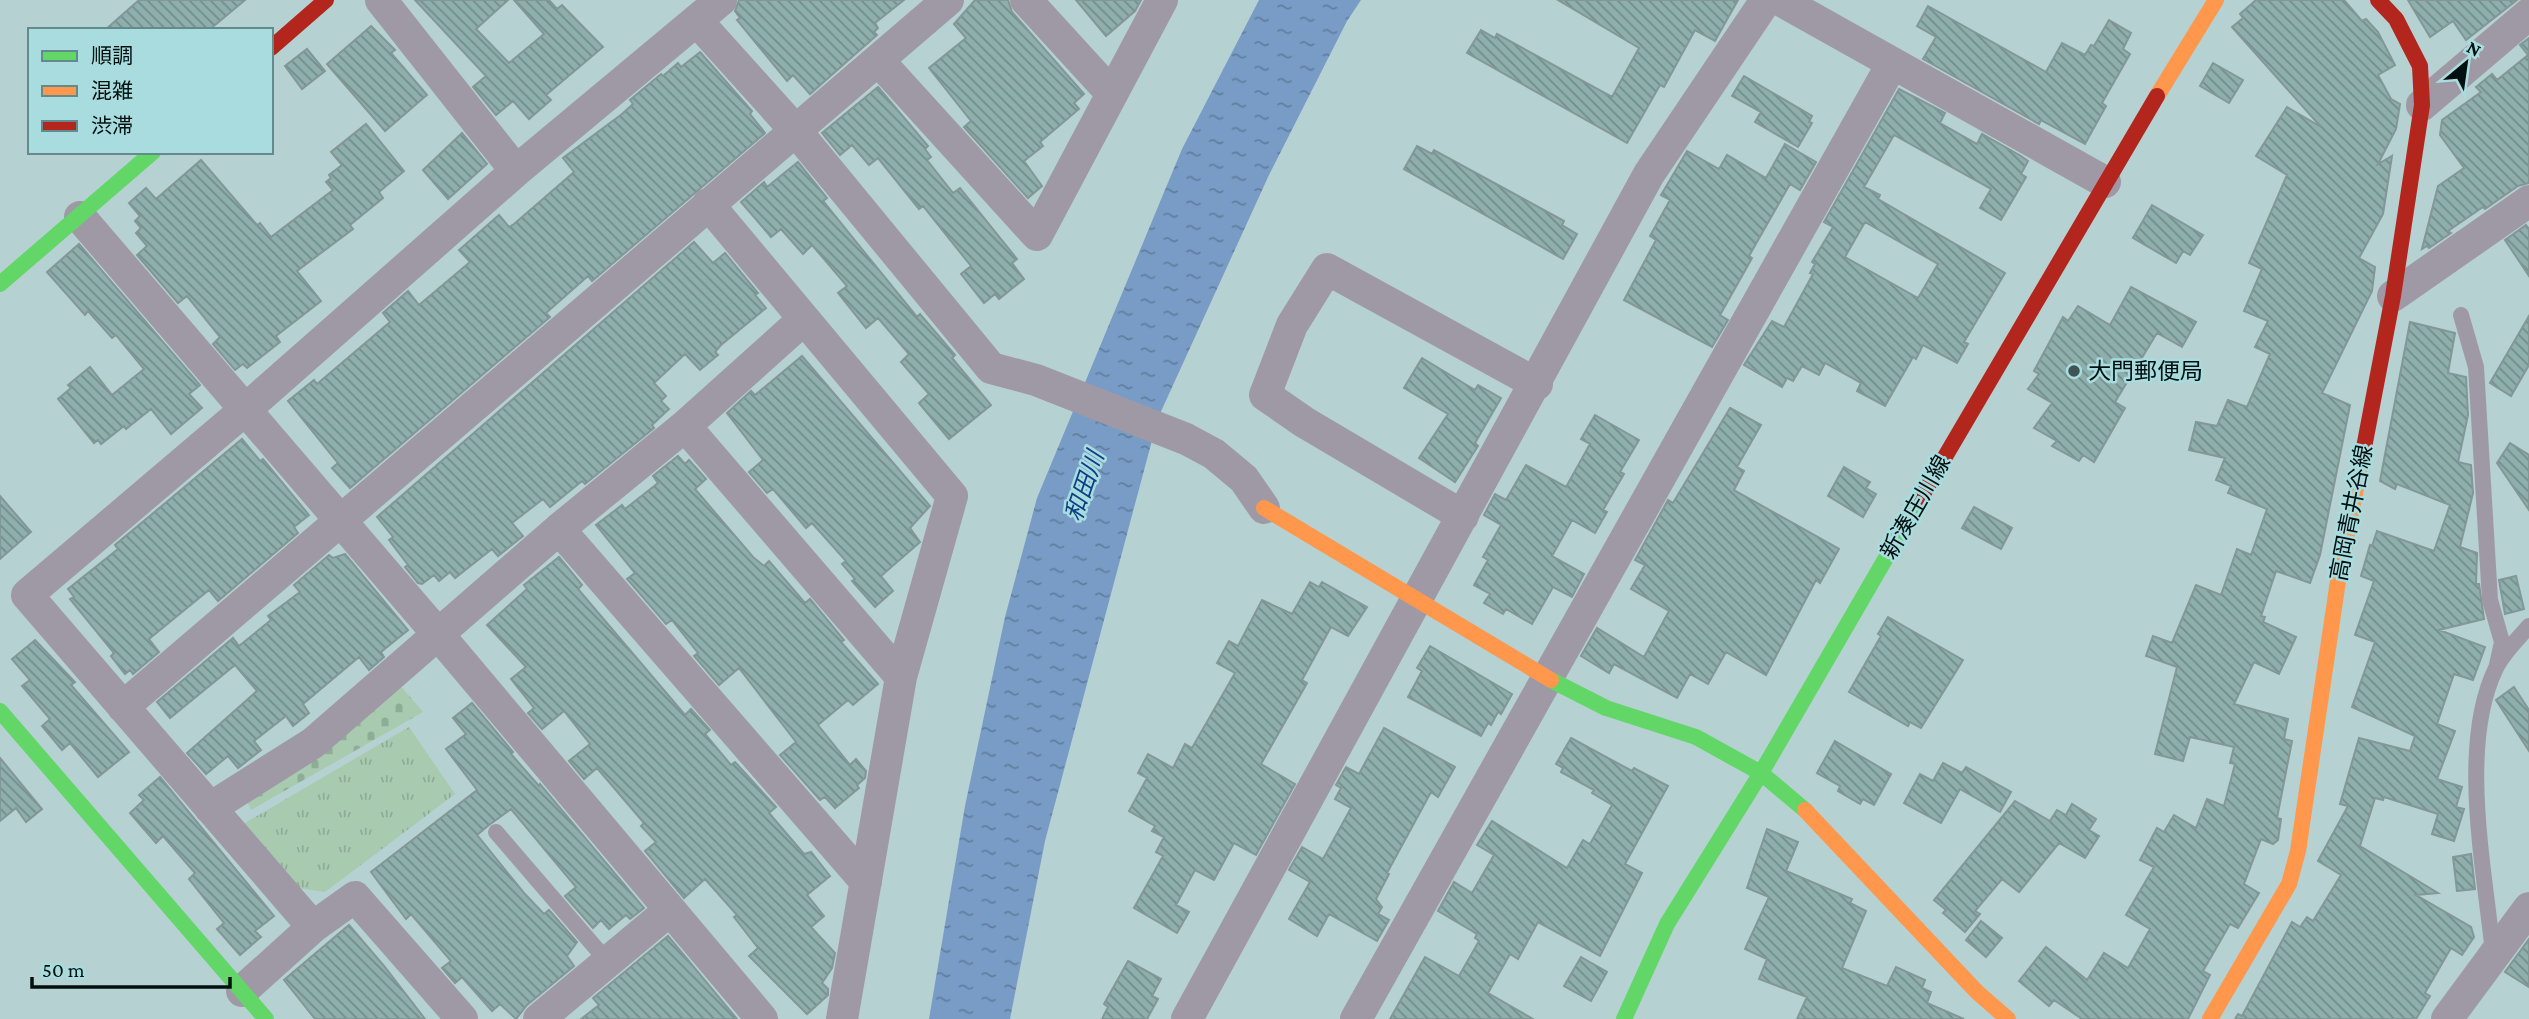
<svg xmlns="http://www.w3.org/2000/svg" width="2529" height="1019" font-family="'Crimson Pro','Noto Sans JP',serif">
<style>
.grass{fill:url(#grass-tufts)}
.cemetery{fill:url(#cemetery-stones)}
.water{fill:url(#water-ripples)}
.building{fill:url(#building-back-hatch);stroke:#829796;stroke-width:2;fill-rule:evenodd}
.lines{fill:none;stroke-linecap:round;stroke-linejoin:round}
.lane{stroke:#9f99a6;stroke-width:16}
.street{stroke:#9f99a6;stroke-width:32}
.fast{stroke:#63d668;stroke-width:16}
.slow{stroke:#ff974d;stroke-width:16}
.jam{stroke:#b3261e;stroke-width:16}
.poi-dot{fill:#3f5455;stroke:#a9dcde;stroke-width:2.5}
.labels{text-anchor:middle;dominant-baseline:central;stroke-width:5;stroke-linejoin:round;paint-order:stroke}
.poi-label{font-size:23px;fill:#001011;stroke:#a9dcde;text-anchor:start}
.street-label{font-size:23px;fill:#001011;stroke:#a9dcde}
.water-label{font-size:24px;font-style:italic;fill:#0b3f86;stroke:#a9dcde}
</style>
<defs>
<pattern id="grass-tufts" width="24" height="20" patternUnits="userSpaceOnUse" patternTransform="scale(1.75)"><rect width="24" height="20" fill="#a8caaf"/><path d="M3 7l-1-3M5 7V3M7 7l1-3M15 17l-1-3M17 17v-4M19 17l1-3" fill="none" stroke="#8fac96"/></pattern>
<pattern id="cemetery-stones" width="16" height="16" patternUnits="userSpaceOnUse" patternTransform="scale(1.75)"><rect width="16" height="16" fill="#a8caaf"/><path d="M2 7V4a2 2 0 0 1 4 0v3zM10 15v-3a2 2 0 0 1 4 0v3z" fill="#8fac96"/></pattern>
<pattern id="water-ripples" width="26" height="14" patternUnits="userSpaceOnUse" patternTransform="scale(1.75)"><rect width="26" height="14" fill="#789cc5"/><path d="M2 4q2-2 4 0t4 0M15 11q2-2 4 0t4 0" fill="none" stroke="#607e9f"/></pattern>
<pattern id="building-back-hatch" width="6" height="6" patternUnits="userSpaceOnUse" patternTransform="scale(1.75)"><rect width="6" height="6" fill="#8eafac"/><path d="M-1 5l2 2M0 0l6 6M5-1l2 2" fill="none" stroke="#728d8b"/></pattern>
</defs>
<rect width="100%" height="100%" fill="#b5d1d2"/>
<!-- grass -->
<path class="grass" d="M409 727 455 794 325 892 298 888 245 823Z"/>
<!-- cemetery -->
<path class="cemetery" d="M399 684 423 712 251 810 247 801Z"/>
<!-- water -->
<path class="water" d="M1259 0H1361L1347 21 1269 175 1158 418 1045 841 1010 1019H929L965 806 1005 617 1037 498 1182 149Z"/>
<!-- building -->
<path class="building" d="M139 0H245L209 30H105Z
M415 0H508L476 29 509 63 544 34 514 0H549L557 9 562 5 603 47 546 95 551 100 529 119 513 101 496 115 473 87 486 76Z
M739 0H904L875 23 878 28 874 32 877 35 810 94 793 75 787 81 737 20 740 18 735 11Z
M975 0H1008L1012 12 1084 94 1074 103 1079 109 1040 142 1043 146 1024 161 1042 186 1028 198 964 127 971 121 929 68 966 38 954 24Z
M1076 0H1141L1135 11 1106 36Z
M1558 0H1738L1715 41 1695 30 1664 87 1660 85 1627 143 1467 53 1481 30 1495 38 1497 34 1612 97 1639 48Z
M2256 0H2344L2362 21 2366 19 2378 32 2395 65 2378 75 2391 99 2400 104 2396 129 2378 164 2392 156 2383 214 2359 258 2375 267 2372 291 2322 393 2350 405 2320 555 2310 583 2276 571 2261 616 2265 617 2263 622 2296 637 2279 674 2254 662 2234 704 2288 719 2284 739 2292 741 2277 818 2281 819 2278 840 2273 844 2261 839 2244 884 2259 893 2238 928 2230 924 2203 971 2210 975 2188 1019H2082L2054 1000 2049 1006 2019 981 2046 947 2087 980 2104 953 2128 968 2150 929 2126 915 2154 867 2140 860 2157 828 2164 832 2174 815 2196 828 2207 799 2224 806 2235 764 2230 763 2234 747 2190 737 2183 761 2155 754 2177 667 2146 656 2153 636 2172 643 2196 585 2221 595 2237 549 2251 555 2267 509 2228 493 2231 486 2216 480 2225 458 2189 450 2196 422 2217 426 2228 400 2247 407 2270 354 2255 347 2268 321 2244 311 2262 269 2249 263 2287 175 2256 156 2287 107 2321 127 2232 27 2243 18 2240 14Z
M2408 0H2517L2466 40 2453 21 2430 37Z
M1928 6 2046 72 2062 43 2085 55 2091 45 2094 46 2109 20 2131 33 2123 49 2130 54 2102 103 2106 106 2085 144 2041 120 2039 124 1923 59 1936 37 1917 26Z
M371 26 395 50 391 53 427 95 385 131 327 64Z
M2529 38V183L2518 186 2485 209 2483 207 2448 231 2451 233 2429 248 2427 246 2422 249 2438 186 2464 168 2440 135 2442 120 2481 92 2476 87 2492 74 2497 80 2528 55 2520 45Z
M307 49 325 71 302 89 285 66Z
M700 52 752 111 750 114 765 133 592 281 588 276 546 313 550 317 350 488 332 468 338 463 288 401 314 380 317 384 390 322 383 313 408 291 419 305 470 262 459 250 499 215 509 227 514 224 574 172 563 158 622 114 633 104 630 100 661 74 663 76 678 63 681 67Z
M2213 63 2243 80 2229 103 2200 86Z
M1744 76 1812 116 1809 122 1812 123 1798 147 1755 122 1761 112 1732 96Z
M878 87 928 146 925 149 931 157 927 160 953 193 960 188 1017 259 1012 263 1024 279 999 299 995 294 984 303 961 274 971 266 923 206 919 209 878 158 869 165 852 145 840 155 822 133Z
M1899 89 1945 113 1940 123 1977 144 1982 134 2021 156 2028 161 2021 174 2026 177 2001 220 1980 208 1991 189 1894 135 1864 187 1880 195 1878 199 2005 273 1964 342 1968 344 1957 363 1923 345 1916 359 1913 357 1885 406 1857 391 1861 383 1825 363 1819 375 1802 366 1793 381 1787 378 1782 387 1744 365 1772 321 1784 327 1813 274 1810 273 1815 264 1812 262 1833 227 1824 222ZM1865 222 1938 264 1918 298 1845 257Z
M366 124 404 171 379 192 383 198 350 225 353 229 297 271 321 301 276 336 280 342 247 368 243 364 235 370 213 344 220 337 187 296 178 303 137 255 147 246 136 233 141 228 135 221 140 216 129 203 146 188 156 199 201 160 257 225 260 223 271 237 333 190 326 182 331 178 329 175 342 165 331 152Z
M462 133 487 164 448 199 423 170Z
M1785 144 1816 162 1800 190 1790 184 1749 256 1752 258 1720 315 1728 320 1712 347 1624 300 1656 240 1650 236 1670 200 1661 195 1687 151 1719 169 1727 155 1766 178Z
M1417 146 1432 154 1434 150 1564 221 1562 225 1577 234 1563 259 1404 169Z
M798 162 827 198 823 201 917 317 920 314 955 355 952 358 991 405 949 439 919 403 929 394 901 362 909 354 878 318 866 328 838 293 847 286 812 245 803 254 781 229 771 237 741 202 764 182 767 187Z
M2152 205 2203 235 2190 255 2183 251 2176 263 2133 238Z
M2526 225 2529 229V276L2505 240Z
M694 242 713 263 725 253 758 293 755 295 766 308 721 345 715 352 718 355 700 370 685 354 654 383 666 396 661 401 669 409 652 425 654 428 585 484 582 481 550 507 543 499 512 523 523 536 498 556 492 549 455 578 450 572 439 581 434 575 422 584 418 583 405 567 408 565 389 540 393 537 377 517Z
M79 244 200 385 189 394 202 408 171 434 151 409 126 429 124 426 101 444 98 440 94 443 58 399 71 388 68 385 90 367 112 395 144 369 116 335 112 338 88 311 85 315 47 272Z
M2131 287 2196 322 2182 347 2157 333 2115 402 2125 408 2094 462 2083 455 2079 461 2052 446 2057 441 2034 428 2052 403 2028 389 2039 374 2034 371 2063 317 2068 321 2078 306 2110 325Z
M2529 316V365L2511 396 2490 383Z
M2410 322 2455 333 2448 373 2466 377 2468 415 2458 462 2471 465 2473 493 2460 547 2477 553 2476 584H2479L2484 619 2439 630 2485 647 2473 680 2454 674 2437 724 2455 731 2437 779 2462 787 2456 807 2464 809 2454 841 2432 834 2438 814 2384 797 2383 800 2375 798 2360 846 2438 893 2416 895 2471 927 2474 937 2462 955 2451 948 2425 993 2430 996 2416 1019H2235L2238 1014 2242 1016 2292 922 2300 927 2307 917 2313 921 2341 875 2318 861 2348 806 2340 804 2359 738 2410 751 2415 736 2352 707 2375 642 2355 635 2374 581 2361 576 2370 545 2372 546 2377 531 2434 551 2450 505 2397 484 2395 489 2380 481Z
M802 356 930 506 910 528 920 542 881 576 893 591 875 607 852 581 855 579 842 564 846 561 812 523 806 528 773 489 767 493 749 472 763 460 727 413 751 391 755 395Z
M1422 358 1475 390 1478 385 1501 398 1475 443 1478 446 1455 482 1419 458 1448 414 1404 388Z
M1730 408 1761 425 1737 467 1744 471 1734 490 1839 549 1820 583 1816 580 1766 675 1726 652 1708 684 1690 674 1677 698 1614 664 1609 673 1581 656 1597 628 1644 657 1669 611 1631 589 1645 565 1635 560 1668 500 1673 503Z
M1595 415 1639 440 1620 472 1624 474 1603 510 1607 512 1595 533 1572 520 1552 556 1584 574 1572 597 1553 587 1532 624 1506 609 1503 614 1484 603 1490 594 1474 585 1488 560 1483 557 1501 525 1484 515 1495 494 1506 500 1526 465 1566 487 1590 444 1581 439Z
M242 439 260 461 263 459 309 515 294 527 298 533 218 601 209 590 149 639 159 652 133 674 130 670 125 674 111 656 114 653 70 599 74 597 68 589 118 549 115 545Z
M2510 443 2529 455V510L2497 463Z
M678 456 685 464 689 460 706 479 695 489 753 557 764 566 769 561 805 603 810 599 844 640 841 642 878 684 853 705 848 700 818 725 850 765 856 759 866 771 865 778 857 785 859 788 835 808 825 797 820 800 780 755 796 742 739 668 719 685 694 656 698 653 672 620 666 624 627 579 635 573 596 525 622 505 625 509 658 483 653 476Z
M1844 467 1870 482 1866 488 1876 494 1863 517 1828 496Z
M0 496 31 532 0 559Z
M1974 507 2012 528 2001 549 1962 528Z
M345 554 408 630 381 652 384 657 369 670 359 657 303 704 309 713 293 726 286 716 254 741 261 750 238 768 228 756 206 774 187 753 257 691 235 665 170 718 157 702 233 638 239 646 271 620 268 616 300 592 294 585 329 555 333 558Z
M559 557 582 585 578 589 685 715 691 709 710 730 705 734 731 765 735 762 776 807 769 813 804 854 811 852 830 876 807 895 824 916 811 927 835 953 832 968 822 983 828 989V995L807 1014 749 956 758 948 734 917 737 915 705 879 684 898 645 851 656 842 641 826 644 823 597 768 584 779 569 761 590 744 564 711 542 729 528 713 534 708 511 679 526 667 487 625 527 589 524 585Z
M2516 576 2524 609 2505 614 2499 580Z
M1310 582 1319 587 1322 582 1367 607 1348 636 1331 627 1302 680 1307 683 1261 764 1295 784 1256 855 1234 843 1214 880 1195 870 1176 905 1189 912 1177 933 1134 908 1163 856 1156 852 1164 837 1152 831 1155 826 1129 811 1147 778 1138 773 1148 754 1173 768 1185 744 1192 748 1235 673 1217 663 1229 641 1238 646 1262 600 1292 614Z
M1888 617 1963 660 1921 728 1910 722 1908 726 1849 692 1881 636 1878 634Z
M35 640 75 682 71 685 129 752 98 777 70 743 62 750 42 726 50 719 22 686 30 680 12 659Z
M1430 646 1512 694 1501 714 1498 712 1491 725 1488 723 1481 736 1408 697 1422 671 1417 668Z
M2514 687 2529 710V751L2496 700Z
M472 703 513 752 511 754 539 786 540 784 644 908 630 919 626 915 609 929 601 920 593 928 565 896 576 887 511 809 489 825 477 835 524 893 544 914 549 910 577 942 567 956 574 966 527 1005 516 1019 500 1004 492 1011 462 977 455 983 442 968 451 961 411 914 406 919 371 872 477 790 446 749 466 734 453 718Z
M1384 728 1455 767 1438 797 1431 792 1387 873 1389 874 1376 899 1382 907 1378 914 1389 920 1377 941 1329 914 1317 936 1289 919 1310 882 1289 870 1302 847 1323 859 1351 808 1335 799 1341 788 1336 785 1346 767 1359 774Z
M1571 738 1632 771 1634 768 1668 786 1625 864 1642 873 1600 956 1538 922 1518 959 1510 954 1488 993 1533 1019H1390L1425 957 1459 976 1479 941 1475 938 1477 934 1438 911 1454 882 1472 893 1494 855 1477 845 1492 821 1567 868 1583 840 1590 844 1612 805 1592 793 1594 790 1561 772 1563 768 1556 764Z
M1835 741 1891 774 1874 805 1863 799 1860 804 1838 791 1840 786 1817 773Z
M0 758 42 809 26 822 16 808 0 821Z
M1943 763 1962 773 1966 767 2011 792 2000 812 1960 789 1941 823 1904 803 1920 774 1933 781Z
M160 777 274 916 255 931 261 937 240 955 217 929 224 923 189 879 195 873 163 836 156 843 130 813 144 800 139 795Z
M2015 801 2050 821 2057 810 2066 815 2072 804 2096 819 2089 830 2099 836 2085 858 2059 843 2019 892 2002 879 1975 911 1980 914 1965 932 1943 913 1946 910 1934 900Z
M1767 829 1798 842 1786 871 1852 899 1850 903 1866 911 1842 968 1887 986 1896 967 1925 980 1922 988 1931 992 1927 1003 1964 1019H1797L1807 997 1759 979 1767 959 1745 949 1769 897 1747 888Z
M2471 854 2475 889 2457 891 2453 857Z
M1981 921 2002 938 1986 957 1966 940Z
M349 925 384 966 425 1019H315L284 980Z
M668 936 737 1019H581L599 1005 593 998Z
M2529 939V987L2505 972Z
M1581 957 1607 972 1591 1001 1564 986Z
M1128 961 1161 979 1152 996 1158 999 1147 1019H1102L1108 1007 1104 1004Z"/>
<g class="lines">
<!-- lane -->
<path class="lane" d="M2461 315 2476 367 2490 600 2502 642 2497 665
M496 832 607 961
M2493 954C2485 870 2458 746 2496 668 2503 653 2518 639 2529 626"/>
<!-- street -->
<path class="street" d="M381 0 516 171
M1026 0 1112 94
M1780 0 2105 182
M697 21 796 131 991 368 1036 380 1186 439 1214 454 1244 479 1264 508
M878 60 1037 235 1162 0
M2422 105 2529 14
M708 204 952 496 901 677 842 1019
M80 217 437 633 762 1019
M2393 296 2529 201
M685 426 901 677
M1463 516 1304 422 1265 395 1292 325 1327 269 1537 384
M559 529 866 882
M123 707 948 0
M210 808 313 743 559 529 685 426 804 319
M313 927 355 897 462 1019
M242 991 313 927 27 595 246 409 516 171 721 0
M539 1019 670 910
M1187 1019 1649 174 1766 0
M1356 1019 1892 64
M2447 1019 2529 908"/>
<!-- fast -->
<path class="fast" d="M0 284 153 152
M1551 680 1606 708 1696 737 1761 773 1805 810
M0 711 266 1019
M1624 1019 1667 924 1761 773 1919 501"/>
<!-- slow -->
<path class="slow" d="M2157 96 2216 0
M1264 508 1551 680
M1805 810 1977 992 2008 1019
M2210 1019 2289 884 2298 851 2338 581 2362 458"/>
<!-- jam -->
<path class="jam" d="M271 48 326 0
M2362 458 2393 296 2422 105 2420 66 2396 19 2378 0
M1919 501 2157 96"/>
</g>
<!-- markers -->
<circle class="poi-dot" cx="2074" cy="371" r="7"/>
<g class="labels">
<!-- poi labels -->
<g class="poi-label">
<text x="2088" y="371">大門郵便局</text>
</g>
<!-- street labels -->
<g class="street-label">
<text transform="translate(1915 507) rotate(-60)">新湊庄川線</text>
<text transform="translate(2351 513) rotate(-79)">高岡青井谷線</text>
</g>
<!-- water labels -->
<g class="water-label">
<text transform="translate(1084 486) rotate(-71)">和田川</text>
</g>
</g>
<!-- legend -->
<rect x="28" y="28" width="245" height="126" fill="#a9dcde" stroke="#658a8c" stroke-width="2"/>
<rect x="42" y="51" width="35" height="10" fill="#63d668" stroke="#658a8c" stroke-width="2"/>
<text x="91" y="63" font-size="21" fill="#001011">順調</text>
<rect x="42" y="86" width="35" height="10" fill="#ff974d" stroke="#658a8c" stroke-width="2"/>
<text x="91" y="98" font-size="21" fill="#001011">混雑</text>
<rect x="42" y="121" width="35" height="10" fill="#b3261e" stroke="#658a8c" stroke-width="2"/>
<text x="91" y="133" font-size="21" fill="#001011">渋滞</text>
<!-- north arrow -->
<g transform="translate(2466 63) rotate(29)" stroke="#a9dcde" stroke-width="5" paint-order="stroke">
<path d="M0-5L12 26L0 18L-12 26Z" fill="#001011"/>
<text y="-10" font-size="19" font-weight="bold" text-anchor="middle" fill="#001011">N</text>
</g>
<!-- scale -->
<path d="M32 977v10h198v-10" fill="none" stroke="#001011" stroke-width="3.5"/>
<text x="42" y="977" font-size="21" fill="#001011" stroke="#a9dcde" stroke-width="5" paint-order="stroke">50 m</text>
</svg>
